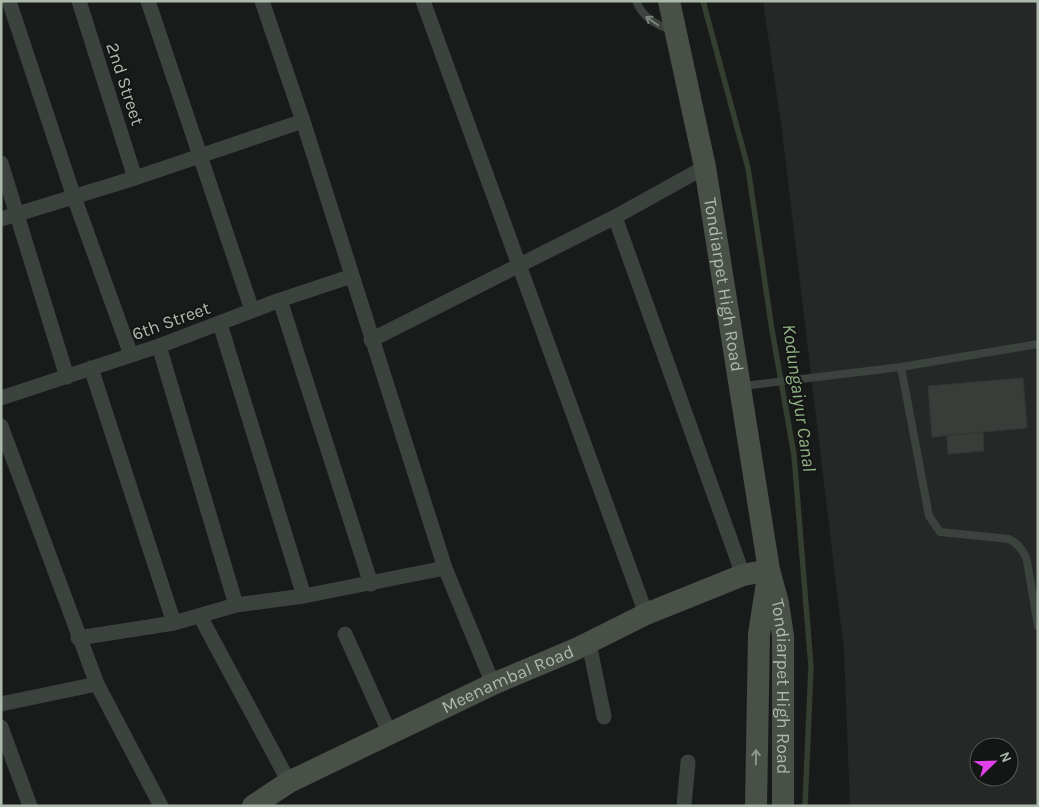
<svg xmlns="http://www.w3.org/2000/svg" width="1039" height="807" font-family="Karla,sans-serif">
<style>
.built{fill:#252826;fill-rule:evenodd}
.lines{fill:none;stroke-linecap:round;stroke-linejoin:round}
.stream{stroke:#343f2f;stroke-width:5.5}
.building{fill:#393d3a;stroke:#333734}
.lane{stroke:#3c423d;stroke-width:8}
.street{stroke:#3c423d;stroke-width:15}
.secondary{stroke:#485048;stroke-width:22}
.oneway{stroke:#7a847a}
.oneway2{stroke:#899589}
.labels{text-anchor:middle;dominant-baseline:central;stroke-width:4;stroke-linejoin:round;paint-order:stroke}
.street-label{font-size:18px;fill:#acbaac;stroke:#141615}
.water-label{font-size:19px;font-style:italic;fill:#91b385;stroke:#141615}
</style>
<rect width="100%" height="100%" fill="#191b1a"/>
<!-- built -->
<path class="built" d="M763 1H1038V806H850L844 651 782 131ZM979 747H1009V777H979Z"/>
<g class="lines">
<!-- stream -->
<path class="stream" d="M703 1 748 168 772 330 794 455 811 667 805 806"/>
</g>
<!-- building -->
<path class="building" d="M1023 378 1027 428 932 437 928 386Z
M983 432 984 451 948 454 947 435Z"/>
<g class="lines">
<!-- lane -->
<path class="lane" d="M636 1C643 18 656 25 672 30
M901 367 929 516 940 532 1009 539C1019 544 1024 551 1027 561L1038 626
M743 386 901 367 1038 344"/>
<!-- street -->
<path class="street" d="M9 1 74 197 131 355
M79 1 135 178
M148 1 252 310
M262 1 303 121 445 568 493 684
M423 1 646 614
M1 163 67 377
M615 217 743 575
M1 219 135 178 303 121
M280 300 371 584
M220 324 304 596
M371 340 615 217 705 167
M159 346 236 605
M91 368 174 623
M1 398 159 346 280 300 352 276
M1 426 97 684 161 806
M200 616 289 782
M345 634 390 734
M78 638 174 623 236 605 304 596 445 568
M589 643 604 717
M1 704 97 684
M1 727 30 806
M684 806 688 762"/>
<!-- secondary -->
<g class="secondary">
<path id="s1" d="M669 1 705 167 769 570 778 603 783 636V806"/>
<path id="s2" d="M253 806 289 782 493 684 576 649 646 614 743 575 769 570"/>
<path d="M756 806 759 634 768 576"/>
</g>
</g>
<!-- one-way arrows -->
<defs><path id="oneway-shaft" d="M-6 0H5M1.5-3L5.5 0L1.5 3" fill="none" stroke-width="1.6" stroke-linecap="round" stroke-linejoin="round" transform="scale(1.25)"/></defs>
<use class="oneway" href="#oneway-shaft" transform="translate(652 21) rotate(-145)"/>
<use class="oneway2" href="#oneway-shaft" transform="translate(756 757) rotate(-89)"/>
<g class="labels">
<!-- street labels -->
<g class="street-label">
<text transform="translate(125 84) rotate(72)">2nd Street</text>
<text stroke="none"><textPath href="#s1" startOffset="289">Tondiarpet High Road</textPath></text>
<text transform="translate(171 321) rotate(-20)">6th Street</text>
<text stroke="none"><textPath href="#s2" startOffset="285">Meenambal Road</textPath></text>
<text stroke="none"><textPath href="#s1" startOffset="696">Tondiarpet High Road</textPath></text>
</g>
<!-- water labels -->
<g class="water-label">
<text transform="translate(799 398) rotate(82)">Kodungaiyur Canal</text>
</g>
</g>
<!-- border -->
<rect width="1039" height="807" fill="none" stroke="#acbaac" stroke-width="5"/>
<!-- north arrow -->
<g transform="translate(994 762) rotate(67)"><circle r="24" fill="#141615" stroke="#515851"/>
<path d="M0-4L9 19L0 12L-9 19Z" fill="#e041eb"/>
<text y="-8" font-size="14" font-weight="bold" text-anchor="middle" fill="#acbaac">N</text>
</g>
</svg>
